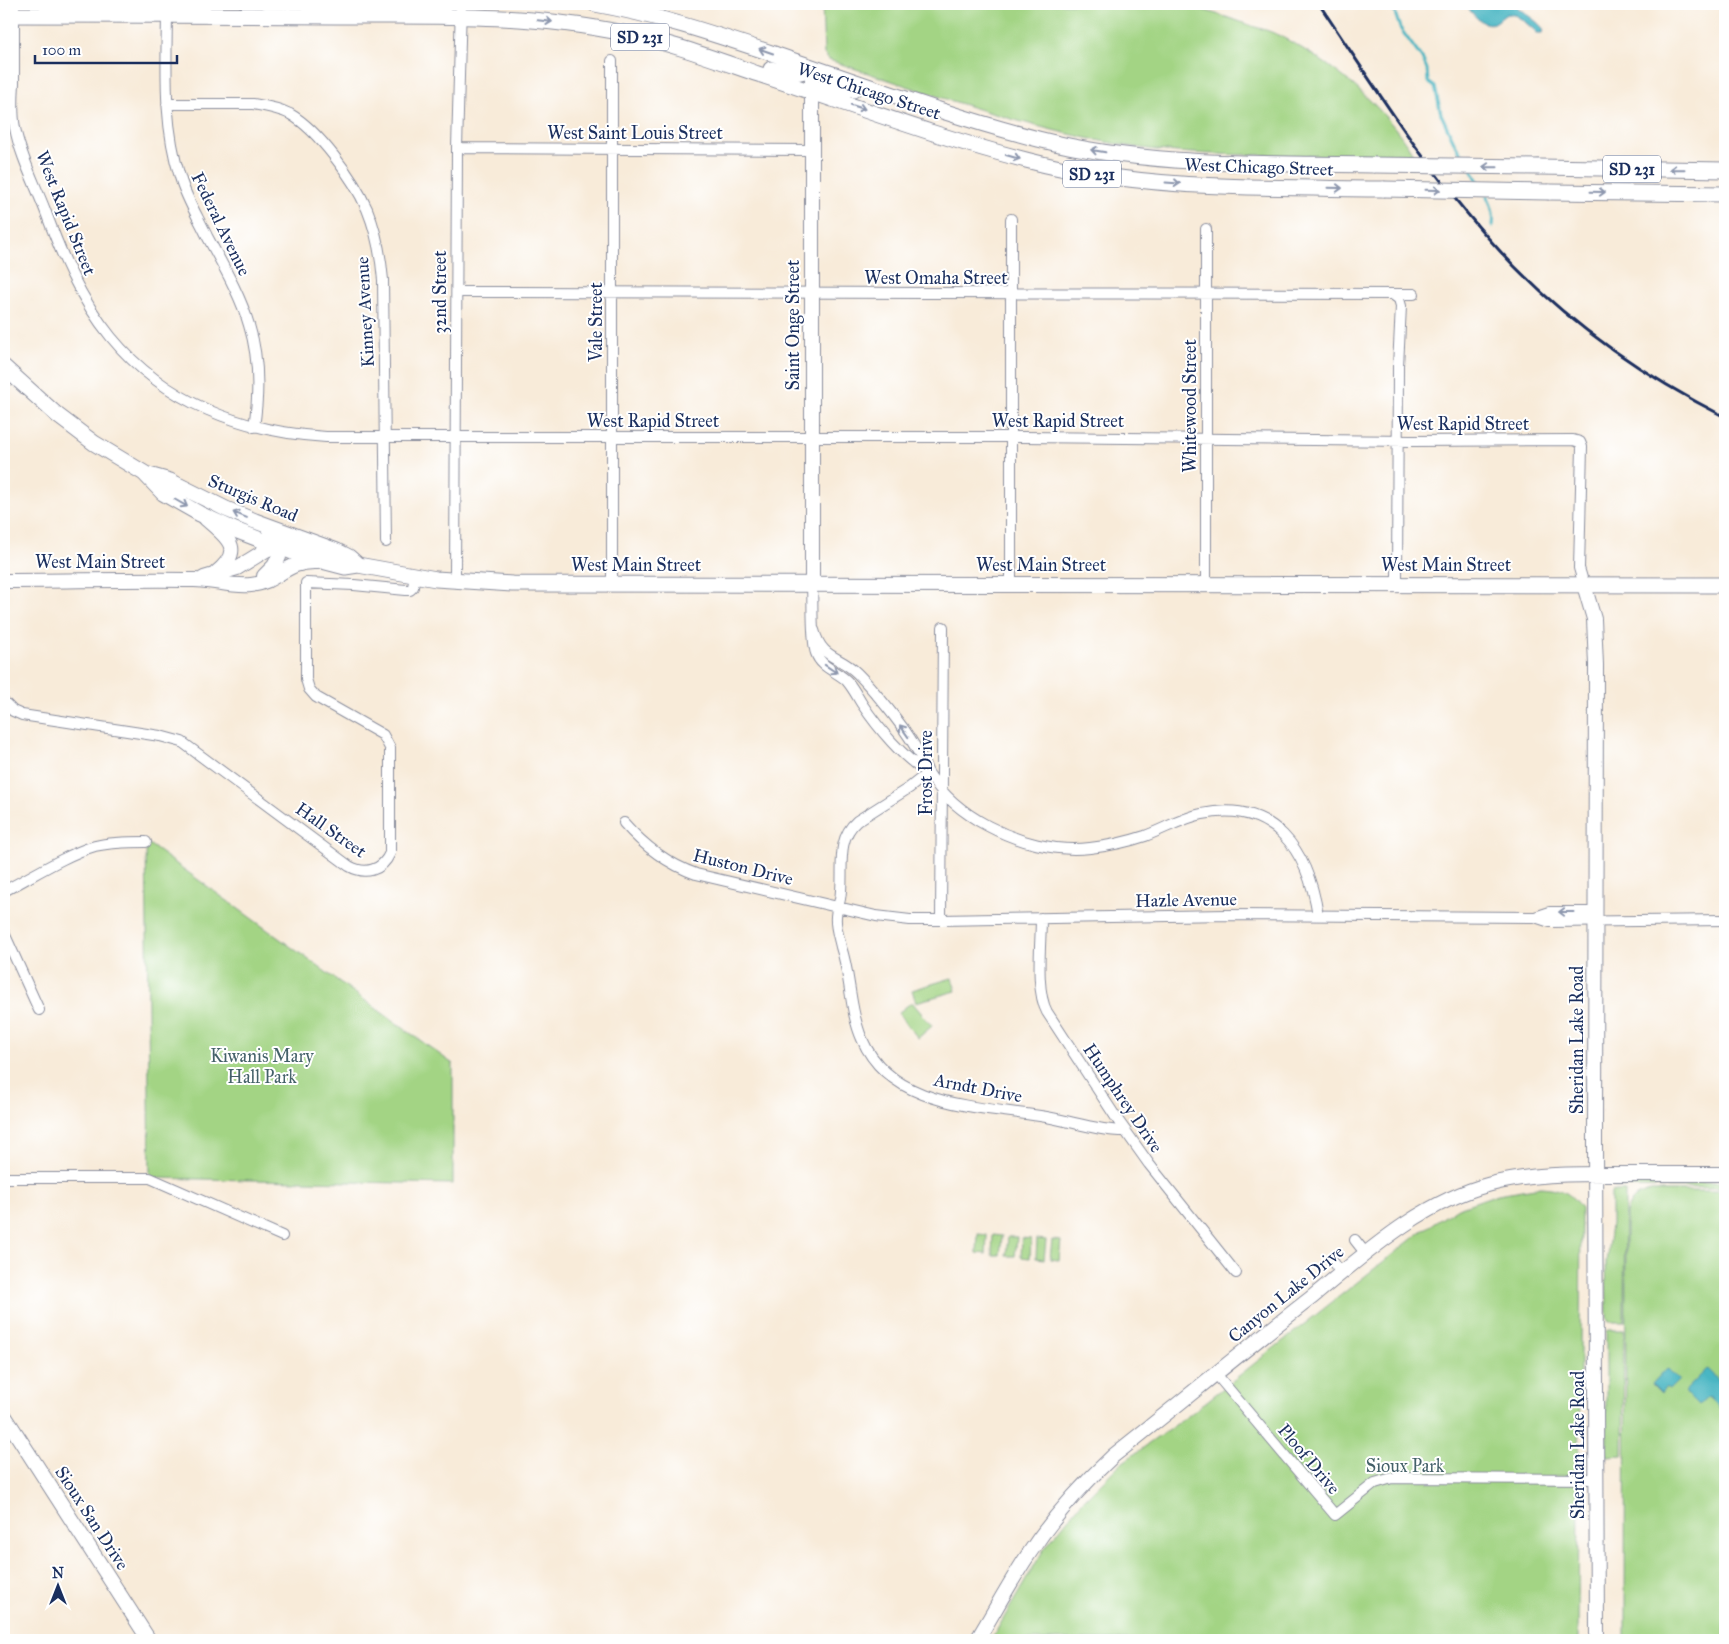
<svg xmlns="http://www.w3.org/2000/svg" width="1729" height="1644" font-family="'IM FELL Great Primer',serif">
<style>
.green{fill:#a3d484;stroke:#5f8271}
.water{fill:#48b6c3;stroke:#327290}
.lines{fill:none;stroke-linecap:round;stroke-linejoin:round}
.stream{stroke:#48b6c3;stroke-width:3}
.street-casing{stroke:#8a8d9c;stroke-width:12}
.secondary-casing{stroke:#8a8d9c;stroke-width:16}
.primary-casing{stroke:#8a8d9c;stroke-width:17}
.street{stroke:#fff;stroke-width:10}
.secondary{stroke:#fff;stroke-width:14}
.primary{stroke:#fff;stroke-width:15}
.rail{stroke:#1b2f5e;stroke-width:3}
.primary-bridge-casing{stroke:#8a8d9c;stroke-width:17;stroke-linecap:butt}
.primary-bridge{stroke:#fff;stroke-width:15}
.oneway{stroke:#8d97ae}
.labels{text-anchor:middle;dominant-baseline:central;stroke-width:4;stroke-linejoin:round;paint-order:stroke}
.shield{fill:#fff;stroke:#5f6d8e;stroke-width:1}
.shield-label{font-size:16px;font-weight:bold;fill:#1b2f5e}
.street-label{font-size:18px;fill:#1b2f5e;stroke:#fff}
.park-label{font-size:18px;fill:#446169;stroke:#fff}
</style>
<rect width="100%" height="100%" fill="#fff"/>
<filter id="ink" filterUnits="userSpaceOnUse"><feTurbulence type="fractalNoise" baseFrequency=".02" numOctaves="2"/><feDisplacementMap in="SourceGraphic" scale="10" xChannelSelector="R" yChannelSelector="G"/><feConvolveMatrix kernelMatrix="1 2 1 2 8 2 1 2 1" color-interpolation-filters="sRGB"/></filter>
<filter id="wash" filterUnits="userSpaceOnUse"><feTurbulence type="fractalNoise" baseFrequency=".0096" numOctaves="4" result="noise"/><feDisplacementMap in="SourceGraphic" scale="20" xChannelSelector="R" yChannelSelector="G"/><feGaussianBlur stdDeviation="1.12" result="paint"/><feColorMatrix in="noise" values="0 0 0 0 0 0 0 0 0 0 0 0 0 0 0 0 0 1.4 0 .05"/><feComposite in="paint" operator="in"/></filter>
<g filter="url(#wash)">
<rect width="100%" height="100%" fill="#f8ebd9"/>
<!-- green -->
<path class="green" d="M822 4H1182C1207 11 1231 18 1255 27 1263 29 1273 32 1280 36 1332 63 1383 104 1413 154H1342L1323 156C1261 154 1197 157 1134 147 1029 130 929 93 829 60L824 54Z
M146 842 453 1064V1184L150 1178Z
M952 978 956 991 916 1002 912 990Z
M912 1002 932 1026 918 1038 898 1013Z
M1623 1182H1725V1188L1613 1187 1618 1184Z
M1541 1187C1561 1189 1569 1191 1581 1208L1578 1640H991L1044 1549 1081 1503 1119 1465 1188 1416 1422 1231 1458 1208 1498 1194Z
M1616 1191H1625L1624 1322H1609L1607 1319 1606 1262 1611 1225V1192Z
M1651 1191H1725V1640H1625L1626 1213C1631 1199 1637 1194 1651 1191Z
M978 1234 987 1235 986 1254 977 1253Z
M993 1235 1002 1236 1000 1255H992Z
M1008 1237H1017L1015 1256H1006Z
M1022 1238 1031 1239 1030 1258 1021 1257Z
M1037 1239 1046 1240 1044 1259 1036 1258Z
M1052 1240 1061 1241 1059 1260 1050 1259Z
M1608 1330H1624L1623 1455 1606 1456V1332Z"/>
<!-- water -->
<path class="water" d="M1466 4H1515C1523 14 1538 20 1544 30L1543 33H1537C1532 28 1517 13 1509 14 1504 14 1500 20 1496 22 1483 29 1471 13 1466 4Z
M1667 1368 1679 1380 1669 1390 1666 1387 1661 1393 1652 1384Z
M1707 1369 1720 1382 1725 1378V1410H1722L1708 1397 1698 1406 1684 1392Z"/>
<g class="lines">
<!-- stream -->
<path class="stream" d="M1389 4 1395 13 1400 28 1423 60 1427 69 1428 82 1435 87 1441 114 1454 142 1466 161
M1472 170 1481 187
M1487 196C1492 206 1495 215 1493 226"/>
</g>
</g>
<g filter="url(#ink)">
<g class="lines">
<defs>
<path id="street" d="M14 4C14 30 14 57 14 83 13 98 12 113 15 128 20 155 35 184 45 210 61 254 80 299 111 337 165 403 243 432 326 437H1023L1412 441 1573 440 1580 442 1582 447 1579 568 1584 585
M167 4C167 62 162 121 180 177 186 198 198 217 207 236 222 264 240 294 249 325 259 357 259 394 254 427
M167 104H253C266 106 278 108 290 114 318 130 354 179 367 209 376 231 381 256 383 280L386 542
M457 148 812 150
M457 292 1414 294
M1392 294 1399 299 1401 306 1398 366 1397 584
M455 581 457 148 461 4
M612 583V61
M812 584C813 601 811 640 816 653 821 668 837 671 847 681 853 688 857 696 862 704 878 728 903 758 928 773
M1011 584V219
M1206 584V229
M814 630C822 660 839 655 857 673 870 686 883 702 894 716 905 730 915 745 923 761 925 765 926 770 929 774 943 796 965 814 988 826 1018 842 1055 852 1090 848 1109 846 1127 842 1145 836 1164 829 1182 818 1202 814 1274 799 1308 851 1318 915
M4 702 13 711 22 715 160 736 182 742 349 866C365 875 382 871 390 853V748L383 735 316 697 309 689 306 679V583L354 585 406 590H410L413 587 415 576
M928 773 909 788 857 821C834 841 845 872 840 899 839 905 836 911 836 917 835 927 839 937 841 947 845 959 847 971 849 984 852 1002 854 1021 862 1039 891 1107 977 1106 1040 1116 1069 1120 1096 1131 1125 1131
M624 823C644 846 668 864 696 874L876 916 910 920H941L1227 915 1535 917 1550 912H1597
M4 891C31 877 67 854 95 846 112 842 129 842 146 842
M1535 917 1550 922 1725 920
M1041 918C1041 944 1035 990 1047 1012L1117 1119 1149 1164 1236 1273
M941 920 943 627
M4 933 39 1010
M4 1178H150L282 1236
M1355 1240 1366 1254
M1331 1259 1341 1273
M1216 1374 1335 1515 1375 1483 1392 1478 1597 1479"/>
<path id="secondary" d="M812 67V584
M206 519C228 538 245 549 216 573
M264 576 274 566 279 557 275 539 267 526
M204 578 237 568 266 550 282 543H290L323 553
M4 581C67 581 131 579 194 580 213 580 232 587 251 585 279 582 285 560 318 562
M1584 585 1594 619 1596 665 1595 1142 1597 1640
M4 1415 149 1640
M977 1640C994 1612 1010 1582 1028 1555 1052 1518 1081 1486 1113 1456 1179 1404 1244 1350 1311 1298 1366 1253 1421 1202 1491 1184 1534 1173 1576 1174 1619 1174 1655 1174 1690 1174 1725 1174"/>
<path id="primary" d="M595 4C658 15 717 35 777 55 863 84 949 116 1038 139 1147 167 1261 163 1374 165
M4 15C114 15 225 15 335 16 432 16 528 13 623 33 669 42 714 59 758 74 847 103 936 137 1026 160 1143 191 1265 187 1384 189
M771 69C785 73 801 76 812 67
M812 92 827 85 853 90
M1539 167 1725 170
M1549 192 1725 194
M4 367 57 415 94 443 144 473 163 493 200 514 235 530 303 556 345 567 358 565 436 579 512 584 1725 585
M145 474 170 481 226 509 255 521 337 551 349 557 358 565"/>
</defs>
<!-- street casing -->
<use href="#street" class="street-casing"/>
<!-- secondary casing -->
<use href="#secondary" class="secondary-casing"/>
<!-- primary casing -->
<use href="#primary" class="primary-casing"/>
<!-- street -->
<use href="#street" class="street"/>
<!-- secondary -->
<use href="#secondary" class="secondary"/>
<!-- primary -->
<use href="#primary" class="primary"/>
<!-- rail -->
<path class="rail" d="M1319 4C1373 84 1425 168 1490 240 1555 314 1638 373 1725 417"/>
<defs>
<path id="primary-bridge" d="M1374 165 1539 167
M1384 189 1549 192"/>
</defs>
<!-- primary-bridge casing -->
<use href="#primary-bridge" class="primary-bridge-casing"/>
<!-- primary-bridge -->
<use href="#primary-bridge" class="primary-bridge"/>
</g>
<!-- one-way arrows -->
<defs><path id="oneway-shaft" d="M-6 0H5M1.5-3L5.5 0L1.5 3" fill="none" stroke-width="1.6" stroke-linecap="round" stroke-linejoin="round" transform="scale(1.25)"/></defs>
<g class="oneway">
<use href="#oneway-shaft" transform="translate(545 21) rotate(6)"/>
<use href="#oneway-shaft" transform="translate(766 51) rotate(-161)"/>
<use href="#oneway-shaft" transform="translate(858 107) rotate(18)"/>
<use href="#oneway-shaft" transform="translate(1098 151) rotate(-170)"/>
<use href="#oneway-shaft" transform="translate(1013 157) rotate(16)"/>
<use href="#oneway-shaft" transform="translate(1490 167) rotate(-179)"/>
<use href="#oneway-shaft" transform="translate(1677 169) rotate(-179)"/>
<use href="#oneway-shaft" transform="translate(1173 183) rotate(4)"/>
<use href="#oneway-shaft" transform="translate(1335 188) rotate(1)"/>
<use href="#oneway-shaft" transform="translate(1433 190) rotate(1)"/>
<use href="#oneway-shaft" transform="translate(1598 192) rotate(1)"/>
<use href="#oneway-shaft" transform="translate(181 503) rotate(30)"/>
<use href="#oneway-shaft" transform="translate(240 515) rotate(-158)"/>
<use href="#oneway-shaft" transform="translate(831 669) rotate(34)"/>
<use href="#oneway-shaft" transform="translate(904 731) rotate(-125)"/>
<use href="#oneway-shaft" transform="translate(1566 912) rotate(180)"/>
</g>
</g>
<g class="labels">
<!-- shield labels -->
<g class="shield">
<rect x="611" y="23.5" width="58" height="27" rx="4"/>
<rect x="1603" y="155.5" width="58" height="27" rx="4"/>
<rect x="1063" y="160.5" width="58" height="27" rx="4"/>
</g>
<g class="shield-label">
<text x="640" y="37">SD 231</text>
<text x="1632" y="169">SD 231</text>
<text x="1092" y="174">SD 231</text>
</g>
<!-- street labels -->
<g class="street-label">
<text transform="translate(869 91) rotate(18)">West Chicago Street</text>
<text x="635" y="133">West Saint Louis Street</text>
<text transform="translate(1259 167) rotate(2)">West Chicago Street</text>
<text transform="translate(66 213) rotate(68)">West Rapid Street</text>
<text transform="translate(221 224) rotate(64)">Federal Avenue</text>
<text x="936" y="278">West Omaha Street</text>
<text transform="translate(440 292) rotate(-90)">32nd Street</text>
<text transform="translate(365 312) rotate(-93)">Kinney Avenue</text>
<text transform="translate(596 322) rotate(-90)">Vale Street</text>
<text transform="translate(793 325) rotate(-90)">Saint Onge Street</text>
<text transform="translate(1190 406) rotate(-90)">Whitewood Street</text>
<text x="653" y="421">West Rapid Street</text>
<text x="1058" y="421">West Rapid Street</text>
<text x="1463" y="424">West Rapid Street</text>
<text transform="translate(253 498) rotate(23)">Sturgis Road</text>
<text x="100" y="562">West Main Street</text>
<text x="636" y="565">West Main Street</text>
<text x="1041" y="565">West Main Street</text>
<text x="1446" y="565">West Main Street</text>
<text transform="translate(926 773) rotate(-90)">Frost Drive</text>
<text transform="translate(331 830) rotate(35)">Hall Street</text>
<text transform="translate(743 867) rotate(14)">Huston Drive</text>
<text transform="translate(1186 900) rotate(-1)">Hazle Avenue</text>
<text transform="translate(1577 1040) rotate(-90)">Sheridan Lake Road</text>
<text transform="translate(978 1088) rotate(11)">Arndt Drive</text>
<text transform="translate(1123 1098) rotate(56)">Humphrey Drive</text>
<text transform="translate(1286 1294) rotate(-39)">Canyon Lake Drive</text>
<text transform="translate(1578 1445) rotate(-90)">Sheridan Lake Road</text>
<text transform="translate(1309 1459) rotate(50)">Ploof Drive</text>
<text transform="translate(92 1518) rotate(57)">Sioux San Drive</text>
</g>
<!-- park labels -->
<g class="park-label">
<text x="262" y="1056">Kiwanis Mary<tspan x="262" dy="21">Hall Park</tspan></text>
<text x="1405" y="1466">Sioux Park</text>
</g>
</g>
<!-- margin -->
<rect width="1729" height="1644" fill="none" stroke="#fff" stroke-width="20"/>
<!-- north arrow -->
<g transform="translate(58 1586)" stroke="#ffffff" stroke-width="4" paint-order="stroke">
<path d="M0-4L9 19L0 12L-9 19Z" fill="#1b2f5e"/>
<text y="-8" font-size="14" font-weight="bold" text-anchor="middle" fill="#1b2f5e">N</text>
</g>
<!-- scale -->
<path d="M35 55v8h142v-8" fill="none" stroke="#1b2f5e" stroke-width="2.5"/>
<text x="42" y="55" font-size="15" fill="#1b2f5e" stroke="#ffffff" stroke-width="4" paint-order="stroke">100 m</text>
</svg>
